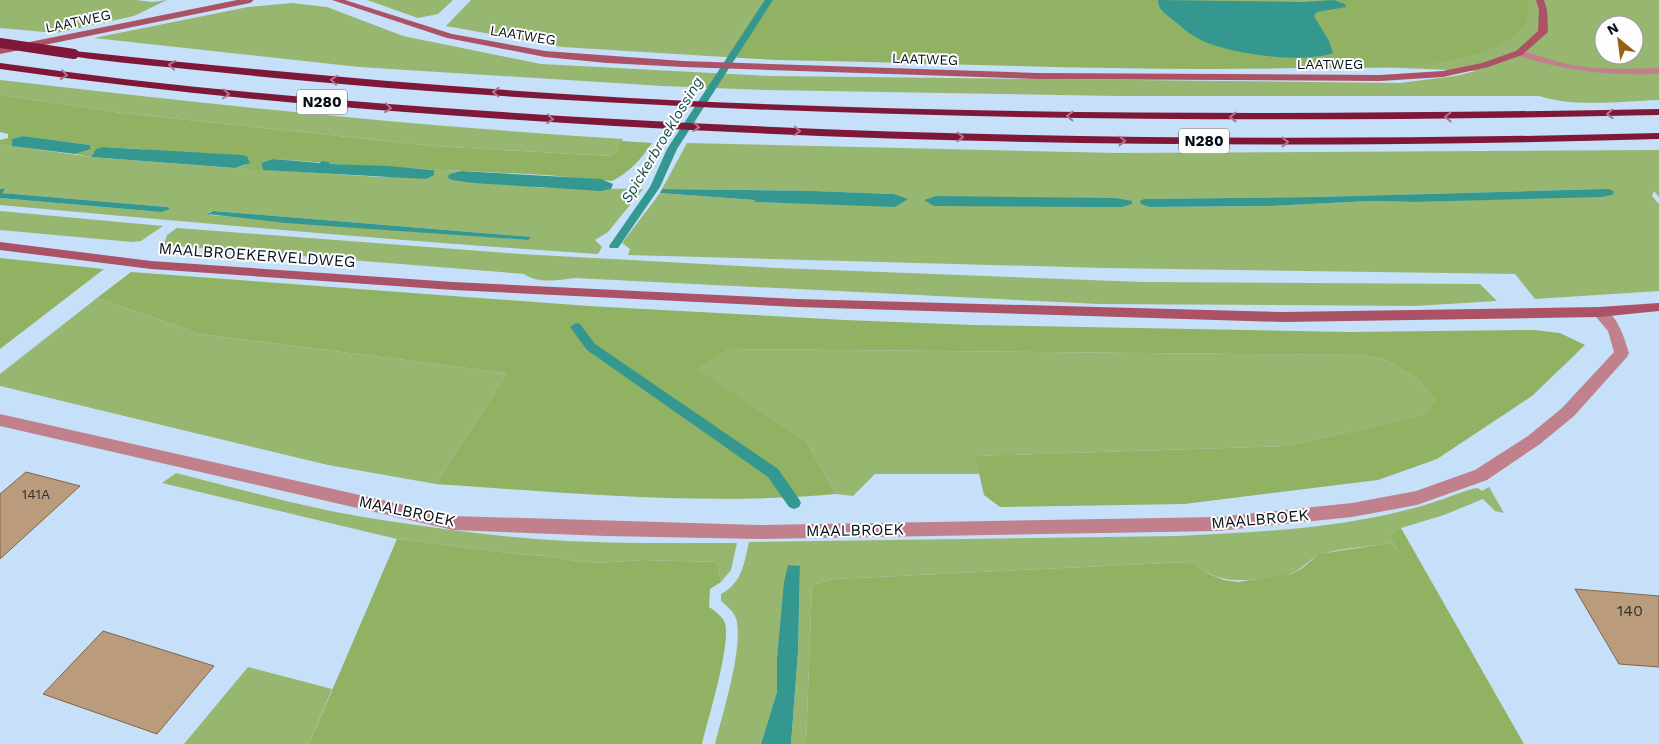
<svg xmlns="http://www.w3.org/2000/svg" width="1659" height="744" font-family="'Work Sans',sans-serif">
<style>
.green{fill:#97b670;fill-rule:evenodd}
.forest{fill:#90b262}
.water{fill:#349891}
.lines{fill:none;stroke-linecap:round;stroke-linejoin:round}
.stream{fill:#349891;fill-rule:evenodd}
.building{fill:#ba9c7d;stroke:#806447}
.street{fill:#c0818c;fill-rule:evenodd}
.secondary{fill:#ac5266;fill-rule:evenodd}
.highway{fill:#7f1738;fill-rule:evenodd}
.highway-bridge{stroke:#7f1738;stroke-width:10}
.oneway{stroke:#b17387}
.labels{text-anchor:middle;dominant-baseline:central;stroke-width:4;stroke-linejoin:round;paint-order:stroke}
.far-street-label{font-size:14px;fill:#040d18;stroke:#fdfdfd}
.number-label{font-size:14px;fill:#323131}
.shield{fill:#fdfdfd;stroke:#4f555d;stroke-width:1}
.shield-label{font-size:15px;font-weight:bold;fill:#040d18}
.far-water-label{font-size:15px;font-style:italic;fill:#154e4a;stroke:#fdfdfd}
.street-label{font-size:16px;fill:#040d18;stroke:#fdfdfd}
.near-number-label{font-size:16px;fill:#323131}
</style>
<rect width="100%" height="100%" fill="#c6e0f9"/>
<!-- green -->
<path class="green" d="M0 0H136L152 2 167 0 134 16 56 33 0 28Z
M367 0H453L438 14 418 18Z
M471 0H763L725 57 562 47 446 26Z
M793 0H1659V100C1621 101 1576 108 1539 96H1117L765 90 663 86 359 67 94 38 248 7 292 3 327 7 403 36 541 64 770 76 1400 83 1455 76 1476 71 765 43ZM1604 25H1634V55H1604Z
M0 80C207 104 415 126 623 139L617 151 610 156 432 146 122 113 0 95Z
M687 143 1117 153 1659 150V197L1654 191 1652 196 1659 204V291L1535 299 1515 274 1104 268 628 255 630 249 622 243 660 193 756 200V202L797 203 908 200 894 194 813 191 662 189ZM1602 189H1610L1612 195 1416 202 1370 201 1271 206 1150 207 1144 199 1316 197Z
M0 144 91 157 221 167 380 177 434 171 431 169 461 171 449 174 543 188 643 189 608 232 595 240 602 247 598 254C398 241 199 223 0 205V198L161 212 167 207 1 193 4 189H0ZM213 211 530 237 528 240 210 215 209 212Z
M0 211 163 226 141 241 132 242 0 230Z
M177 228 520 254 778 268 1143 282 1480 284 1497 301 1415 306 1099 304 575 278C558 280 539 284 524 274L164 245 167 235Z
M97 298 200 334 507 373 436 484 328 465 0 386V374Z
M730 349 1362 355 1384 359 1417 378 1435 400 1426 415 1287 446 976 456 979 474H875L853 496 836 494 806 441 696 369Z
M176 473C244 490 313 510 382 520 434 528 485 535 537 539 603 544 671 543 737 543L731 570 721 582 717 562 642 560 598 563 576 561 547 556 516 554 397 539 162 483Z
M1489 487 1504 513 1495 511 1483 499 1444 515 1401 528 1389 536 1402 558 1390 543C1367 547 1343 548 1321 554 1311 557 1303 569 1292 573 1284 577 1274 577 1266 578 1230 583 1219 581 1189 562L834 579 812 585 806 744H791L798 652 800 567 789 565 777 658V692L761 744H715C723 712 742 652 737 622 735 612 728 607 721 601V594C742 583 744 564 749 542L1178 536C1257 532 1337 529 1414 508 1434 503 1453 495 1472 489L1478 488 1482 491Z
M248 667 332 689 309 744H184Z"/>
<!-- forest -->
<path class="forest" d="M763 0H1158L1161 11 1189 32 1203 41 1220 47 1242 52 1329 41 1314 16 1317 12 1335 10 1345 4 1334 0H1528C1527 6 1529 14 1527 20 1521 33 1503 44 1491 49 1434 72 1360 67 1300 68 1126 72 951 63 777 60L725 57Z
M0 95 122 113 432 146 610 156 617 151 621 141 652 143C641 159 630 172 612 181L546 175 328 164 329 163 273 159 261 163 263 170 235 168 246 165 142 149 103 147 93 153 91 157 75 154 91 149 90 145 23 136 12 139V146L0 144V140L8 138V134L0 132Z
M0 258 104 269 0 349Z
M131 272 589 306 845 320 972 325 1349 332 1534 330 1560 333 1585 345 1532 396 1437 459 1378 480 1184 504 1000 507 984 495 975 456 1287 446 1425 415 1435 400 1417 378 1384 359 1362 355 730 349 697 369 806 441 836 494C702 506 569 493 436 484L507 373 200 334 97 298Z
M1401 528 1524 744H806L812 585 834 579 1189 562 1209 574 1224 580 1238 582 1291 574 1301 569 1319 554 1390 543 1399 553 1389 536Z
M397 539 516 554 547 556 576 561 598 563 642 560 717 562 721 582 710 589 709 607C715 611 722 616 725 623 731 646 708 718 702 744H309Z"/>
<!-- water -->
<path class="water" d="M1158 0 1304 2 1334 0 1345 4 1346 7 1317 12 1314 16 1329 41 1333 53C1303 64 1234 54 1205 42 1193 37 1183 28 1173 20 1166 14 1158 10 1158 0Z
M23 136 90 145 91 149 75 154 12 146V139Z
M103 147 241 155 247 156 250 163 235 168 91 157 96 149Z
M273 159 320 163 322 161 329 162V164L387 166 434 170V175L426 179 263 170 261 163Z
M461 171 601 179 613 184 611 189 601 191 473 183 452 180 448 178 449 174Z
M0 189H5L2 193 167 207 170 209 161 212 0 198Z
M662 189 813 191 894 194 908 199 895 207 755 202V200L660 193Z
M1602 189H1610L1614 192 1612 195 1601 197 1416 202 1370 201 1271 206 1150 207 1141 204 1140 201 1144 199 1316 197Z
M936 196 1115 198 1132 201V204L1122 207H1090L934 206 924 200Z
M213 211 531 237 528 240 286 223 207 214Z
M788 565 800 566 798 652 791 744H761L777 692V658L784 582Z"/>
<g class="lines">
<!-- stream -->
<path class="stream" d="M765 0H773L677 149 660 187 618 248H610L609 246 650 187 667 149Z
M576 323 580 324 595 344 778 469 799 499 801 503 799 507 794 509 789 507 768 477 587 350 570 327Z"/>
</g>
<!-- building -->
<path class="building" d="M26 472 80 486 0 559V494Z
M1575 589 1659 596V667L1619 664Z
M103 631 214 666 157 734 43 694Z"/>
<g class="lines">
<!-- street -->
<path class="street" d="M1519 50C1537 55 1554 61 1572 65 1601 70 1630 69 1659 68V74C1609 76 1564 71 1516 55V51Z
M1599 307C1617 312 1624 337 1629 353L1627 357 1574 416 1540 444 1487 480 1417 505 1352 517 1217 531 759 539 606 536 453 530 0 426V414L453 516 759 525 1217 517 1352 503 1416 491 1475 470 1528 436 1562 408 1614 352 1608 331 1592 312 1594 309Z"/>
<!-- secondary -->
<path class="secondary" d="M237 0H254L250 3 0 54V48Z
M332 0H345L452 34 545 51 683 61 1037 73 1380 75 1443 71 1482 63 1516 51 1538 31 1539 10 1536 0H1544L1547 10 1548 32 1522 55 1488 67 1443 77 1380 81 1037 79 683 67 607 63 545 57 447 38Z
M0 242 151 261 453 282 797 299 1283 312 1599 307 1659 303V311L1599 317 1283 322 797 307 453 290 151 269 0 250Z"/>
<!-- highway -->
<path class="highway" d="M74 51C272 72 471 90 670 100 1000 116 1329 115 1659 109V115C1288 123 918 121 548 99 434 92 320 83 206 71 161 66 115 63 71 56V52Z
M0 63C204 92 410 107 615 119 963 139 1311 142 1659 133V139C1311 149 963 146 615 126 409 114 204 98 0 69Z"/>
<!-- highway-bridge -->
<path class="highway-bridge" d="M0 43 74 54"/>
</g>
<!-- one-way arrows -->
<defs><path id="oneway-chevron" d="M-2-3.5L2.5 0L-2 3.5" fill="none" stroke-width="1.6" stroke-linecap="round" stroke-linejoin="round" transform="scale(1.25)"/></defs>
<g class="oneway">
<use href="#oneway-chevron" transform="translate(172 65) rotate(-174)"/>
<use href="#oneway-chevron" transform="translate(64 75) rotate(8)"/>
<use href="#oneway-chevron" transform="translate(334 80) rotate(-175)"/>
<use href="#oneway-chevron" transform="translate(496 92) rotate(-177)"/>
<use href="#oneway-chevron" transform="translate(226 94) rotate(5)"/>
<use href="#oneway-chevron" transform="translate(388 108) rotate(5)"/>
<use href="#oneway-chevron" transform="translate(1610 114) rotate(178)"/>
<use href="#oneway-chevron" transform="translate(1070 116) rotate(-179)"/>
<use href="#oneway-chevron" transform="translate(1233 117) rotate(-180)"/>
<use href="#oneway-chevron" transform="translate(1448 117) rotate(179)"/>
<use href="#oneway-chevron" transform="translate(550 119) rotate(4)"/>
<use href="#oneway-chevron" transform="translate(696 127) rotate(3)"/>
<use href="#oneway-chevron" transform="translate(797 131) rotate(2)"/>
<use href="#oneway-chevron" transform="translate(960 137) rotate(2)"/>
<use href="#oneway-chevron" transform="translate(1122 141) rotate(1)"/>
<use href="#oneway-chevron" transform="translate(1285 142)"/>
</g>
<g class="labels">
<!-- far-street labels -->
<g class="far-street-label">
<text transform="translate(78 21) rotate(-12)">LAATWEG</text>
<text transform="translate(523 35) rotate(9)">LAATWEG</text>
<text transform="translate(925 59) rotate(2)">LAATWEG</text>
<text x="1330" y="64">LAATWEG</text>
</g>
<!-- number labels -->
<g class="number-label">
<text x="36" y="494">141A</text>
</g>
<!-- shield labels -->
<g class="shield">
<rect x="297" y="89.5" width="50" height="25" rx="4"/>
<rect x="1179" y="128.5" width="50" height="25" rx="4"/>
</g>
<g class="shield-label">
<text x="322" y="102">N280</text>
<text x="1204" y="141">N280</text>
</g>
<!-- far-water labels -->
<g class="far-water-label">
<text transform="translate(662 140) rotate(-59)">Spickerbroeklossing</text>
</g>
<!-- street labels -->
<g class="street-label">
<text transform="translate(257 255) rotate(4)">MAALBROEKERVELDWEG</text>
<text transform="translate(407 511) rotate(12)">MAALBROEK</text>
<text transform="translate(1260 519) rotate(-5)">MAALBROEK</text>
<text transform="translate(855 530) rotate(-1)">MAALBROEK</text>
</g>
<!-- near-number labels -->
<g class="near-number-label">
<text x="1630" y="610">140</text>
</g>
</g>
<!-- north arrow -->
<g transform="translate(1619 40) rotate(331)"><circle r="24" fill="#fdfdfd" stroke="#999da1"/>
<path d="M0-4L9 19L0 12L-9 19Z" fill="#966017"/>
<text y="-8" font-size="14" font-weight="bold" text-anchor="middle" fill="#040d18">N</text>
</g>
</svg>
